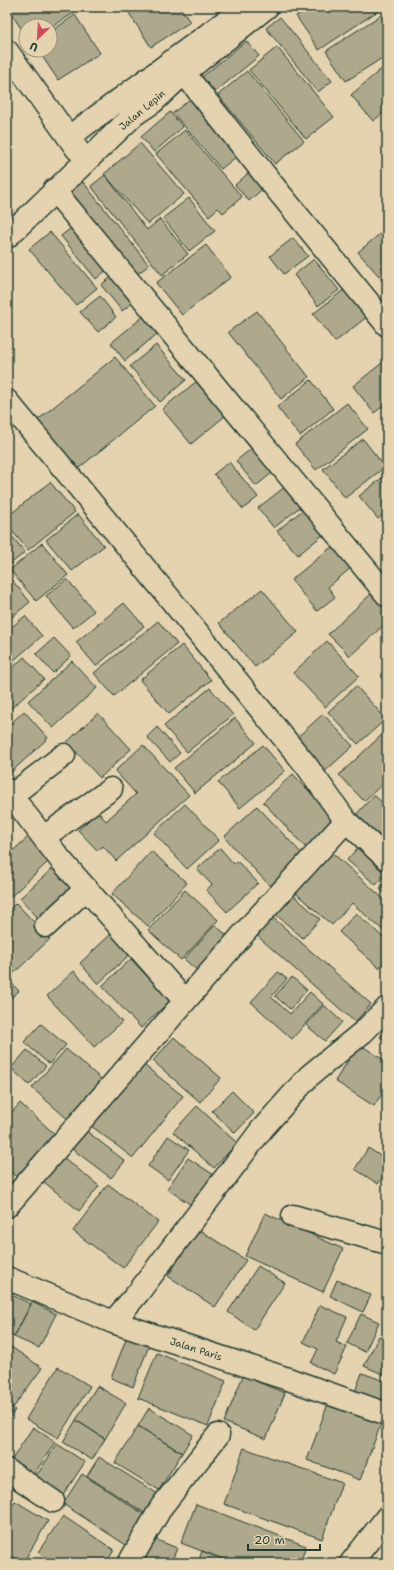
<svg xmlns="http://www.w3.org/2000/svg" width="394" height="1570" font-family="'Shantell Sans',sans-serif">
<style>
.building{fill:#aea98d;stroke:#1f3d34}
.lines{fill:none;stroke-linecap:round;stroke-linejoin:round}
.minor-casing{stroke:#1f3d34;stroke-width:25}
.major-casing{stroke:#1f3d34;stroke-width:25}
.minor{stroke:#e5d3b0;stroke-width:22}
.major{stroke:#e5d3b0;stroke-width:22}
.labels{text-anchor:middle;dominant-baseline:central;stroke-width:3;stroke-linejoin:round;paint-order:stroke}
.street-label{font-size:10px;fill:#1f3d34;stroke:#e5d3b0}
</style>
<rect width="100%" height="100%" fill="#e5d3b0"/>
<filter id="ink" filterUnits="userSpaceOnUse"><feTurbulence type="fractalNoise" baseFrequency=".025" numOctaves="2"/><feDisplacementMap in="SourceGraphic" scale="8" xChannelSelector="R" yChannelSelector="G"/><feConvolveMatrix kernelMatrix="1 2 1 2 8 2 1 2 1" color-interpolation-filters="sRGB"/></filter>
<g filter="url(#ink)">
<!-- building -->
<path class="building" d="M7 7H70L74 13 50 28V26H26V36Z
M125 7H180L190 22 151 47Z
M310 7H384L319 50 296 16Z
M387 11V55L346 81 326 51Z
M75 15 100 53 58 80 38 50H50V32Z
M280 17 332 81 318 92 266 28Z
M246 41 259 56 215 92 202 77Z
M277 47 334 117 306 139 249 70Z
M387 64V110L373 121 351 95Z
M247 71 304 141 275 164 218 95Z
M195 95 243 151 221 169 173 113Z
M170 112 183 127 154 152 141 137Z
M185 130 242 197 223 213 218 208 209 216 156 154Z
M140 143 184 194 148 224 104 174Z
M254 168 268 184 249 201 235 185Z
M105 175 147 230 160 219 188 254 162 275 91 186Z
M83 182 149 265 135 276 69 193Z
M189 198 215 231 189 251 163 218Z
M76 224 110 267 96 279 61 236Z
M387 228V270L379 276 358 252Z
M50 232 97 288 76 305 29 249Z
M293 238 308 256 284 274 270 256Z
M206 245 231 277 182 315 156 283Z
M314 259 339 290 318 306 294 275Z
M387 273V287L380 278Z
M115 274 136 300 122 311 101 285Z
M346 288 368 316 335 342 313 314Z
M100 296 116 317 98 332 80 312Z
M150 311 164 328 125 361 111 343Z
M257 311 309 377 281 399 228 332Z
M156 345 186 380 160 402 130 366Z
M115 357 155 406 74 472 34 423Z
M382 363 387 369V403L374 413 353 386Z
M311 380 333 409 300 436 277 407Z
M197 381 225 416 191 444 162 409Z
M347 403 368 429 316 470 295 444Z
M363 439 385 467 345 498 323 469Z
M257 444 278 468 256 486 236 461Z
M229 462 258 497 243 509 214 474Z
M387 474V512L378 519 359 496Z
M50 482 75 512 28 550 7 525V517Z
M291 482 307 501 274 528 258 508Z
M310 504 330 529 298 555 277 531Z
M78 514 104 546 72 571 46 540Z
M7 530 25 552 7 567Z
M339 541 357 563 328 587 335 597 317 611 291 580Z
M42 543 68 575 36 601 10 570Z
M7 574 30 602 7 621Z
M67 579 94 611 73 628 46 596Z
M262 589 298 632 255 667 219 623Z
M371 594 387 610V622L350 656 328 634Z
M124 603 144 626 96 666 76 642Z
M25 616 42 636 7 666V631Z
M158 621 177 644 114 696 94 673Z
M54 638 71 656 53 673 36 654Z
M327 641 359 676 325 707 293 673Z
M182 645 211 680 169 714 140 680Z
M24 657 44 679 7 712V673Z
M72 661 97 688 53 728 28 701Z
M356 686 386 719 358 744 328 712Z
M210 688 233 715 187 752 164 726Z
M24 711 48 738 7 776V727Z
M98 713 131 749 100 778 67 742Z
M323 714 353 746 322 774 292 742Z
M235 718 256 743 195 793 174 768Z
M157 727 180 753 170 762 147 737Z
M387 730V780L364 801 339 775Z
M143 745 189 795 116 861 103 846 98 851 78 830 98 812 106 821 136 794 115 771Z
M263 745 285 771 240 808 218 782Z
M293 774 337 821 307 849 263 802Z
M374 795 387 807V846L354 817Z
M185 804 219 840 187 869 154 833Z
M257 806 303 855 270 886 224 837Z
M28 837 49 861 7 900V856Z
M360 845 387 869V873L376 885 347 860Z
M220 848 234 864 237 861 258 883 227 912 206 890 212 885 197 869Z
M327 848 387 902V934L352 903 332 925 291 889Z
M151 851 187 883 148 926 112 894Z
M54 867 74 888 40 920 20 898Z
M387 880V895L380 889Z
M185 890 218 920 181 960 148 930Z
M292 894 320 919 303 938 274 913Z
M16 903 50 939 14 973 7 965V912Z
M356 913 387 941V959L379 968 339 932Z
M270 915 371 1004 355 1022 254 933Z
M215 925 230 938 199 972 184 959Z
M111 934 130 954 98 984 80 963Z
M131 959 170 1001 141 1028 102 986Z
M74 971 122 1022 94 1047 47 996Z
M278 972 287 979 271 997 290 1014 310 992 323 1004 292 1039 251 1002Z
M292 977 307 990 290 1009 275 996Z
M7 978 19 991 7 1001Z
M324 1005 342 1022 325 1041 306 1025Z
M41 1024 66 1045 49 1064 24 1042Z
M387 1028V1043L380 1037Z
M174 1037 221 1078 200 1102 153 1061Z
M359 1044 387 1062V1086L374 1106 335 1081Z
M66 1049 106 1083 71 1122 32 1088Z
M27 1050 46 1066 29 1085 11 1068Z
M140 1062 183 1096 133 1158 90 1125Z
M232 1091 254 1113 235 1133 212 1111Z
M20 1103 58 1137 20 1180 7 1169V1118Z
M197 1106 237 1143 214 1168 173 1132Z
M85 1130 125 1161 111 1178 71 1148Z
M168 1136 189 1150 168 1180 148 1166Z
M368 1148 387 1160V1170L378 1184 355 1169Z
M63 1157 99 1186 79 1211 43 1181Z
M188 1158 214 1175 193 1206 167 1189Z
M108 1184 158 1222 123 1268 73 1231Z
M265 1213 343 1249 323 1292 245 1256Z
M198 1229 246 1260 215 1307 168 1276Z
M258 1266 285 1283 254 1330 228 1312Z
M337 1280 371 1295 363 1312 330 1296Z
M7 1293 31 1304 14 1337 7 1333Z
M32 1302 56 1314 39 1348 14 1337Z
M320 1305 347 1317 336 1342 347 1347 334 1374 311 1363 318 1349 303 1342Z
M361 1314 379 1322 365 1352 347 1343Z
M128 1334 150 1343 133 1387 111 1378Z
M379 1336 387 1340V1376L364 1366Z
M7 1344 42 1368 13 1408 7 1404Z
M157 1353 226 1381 208 1426 138 1398Z
M58 1367 90 1386 58 1438 26 1419Z
M362 1373 387 1382V1406L354 1394Z
M243 1376 285 1393 266 1439 224 1422Z
M97 1386 126 1403 105 1439 76 1420Z
M329 1401 382 1421 360 1480 307 1460Z
M7 1404 15 1410 7 1422Z
M149 1408 193 1435 182 1453 138 1426Z
M76 1420 105 1439 92 1460 63 1442Z
M138 1426 182 1453 159 1490 115 1463Z
M33 1427 55 1442 31 1479 9 1464Z
M57 1444 85 1462 62 1497 35 1478Z
M244 1448 342 1483 322 1539 224 1504Z
M99 1457 158 1494 146 1514 87 1476Z
M82 1474 145 1515 126 1545 63 1504Z
M15 1501 48 1521 23 1563 7 1554V1514Z
M196 1504 306 1546 300 1563H233L181 1543Z
M63 1516 114 1550 106 1563H54L38 1552Z
M149 1537 177 1548 171 1563H139Z
M202 1551 233 1563H198Z"/>
<g class="lines">
<defs>
<path id="minor" d="M7 51 77 149
M184 73 273 185 387 325
M69 137 230 18 235 12 237 7
M54 190 387 595
M7 237 135 114 153 102 184 73 267 7
M7 401 68 474 306 765 346 821 387 859
M7 790 60 859 185 1001
M12 795 64 755
M44 837 111 789
M46 926 86 889
M7 1206 252 924 346 821
M293 1216 387 1243
M7 1278 113 1322 291 1380 387 1414
M113 1322 138 1293 262 1129 309 1076 363 1032 387 1008
M7 1470 53 1501
M129 1563 162 1506 218 1435"/>
<path id="major" d="M351 1563 387 1517"/>
</defs>
<!-- minor casing -->
<use href="#minor" class="minor-casing"/>
<!-- major casing -->
<use href="#major" class="major-casing"/>
<!-- minor -->
<use href="#minor" class="minor"/>
<!-- major -->
<use href="#major" class="major"/>
</g>
</g>
<g class="labels">
<!-- street labels -->
<g class="street-label">
<text transform="translate(142 110) rotate(-40)">Jalan Lepin</text>
<text transform="translate(196 1349) rotate(18)">Jalan Paris</text>
</g>
</g>
<!-- margin -->
<rect width="394" height="1570" fill="none" stroke="#e5d3b0" stroke-width="24"/>
<rect x="12" y="12" width="370" height="1546" fill="none" stroke="#1f3d34" stroke-width="1.5" filter="url(#ink)"/>
<!-- north arrow -->
<g transform="translate(38 38) rotate(205)"><circle r="19" fill="#e5d3b0" stroke="#96977e"/>
<path d="M0-3L7 15L0 10L-7 15Z" fill="#d1495b"/>
<text y="-6" font-size="11" font-weight="bold" text-anchor="middle" fill="#1f3d34">U</text>
</g>
<!-- scale -->
<path d="M248 1544v6h72v-6" fill="none" stroke="#1f3d34" stroke-width="2"/>
<text x="254" y="1544" font-size="12" fill="#1f3d34" stroke="#e5d3b0" stroke-width="3" paint-order="stroke">20 m</text>
</svg>
